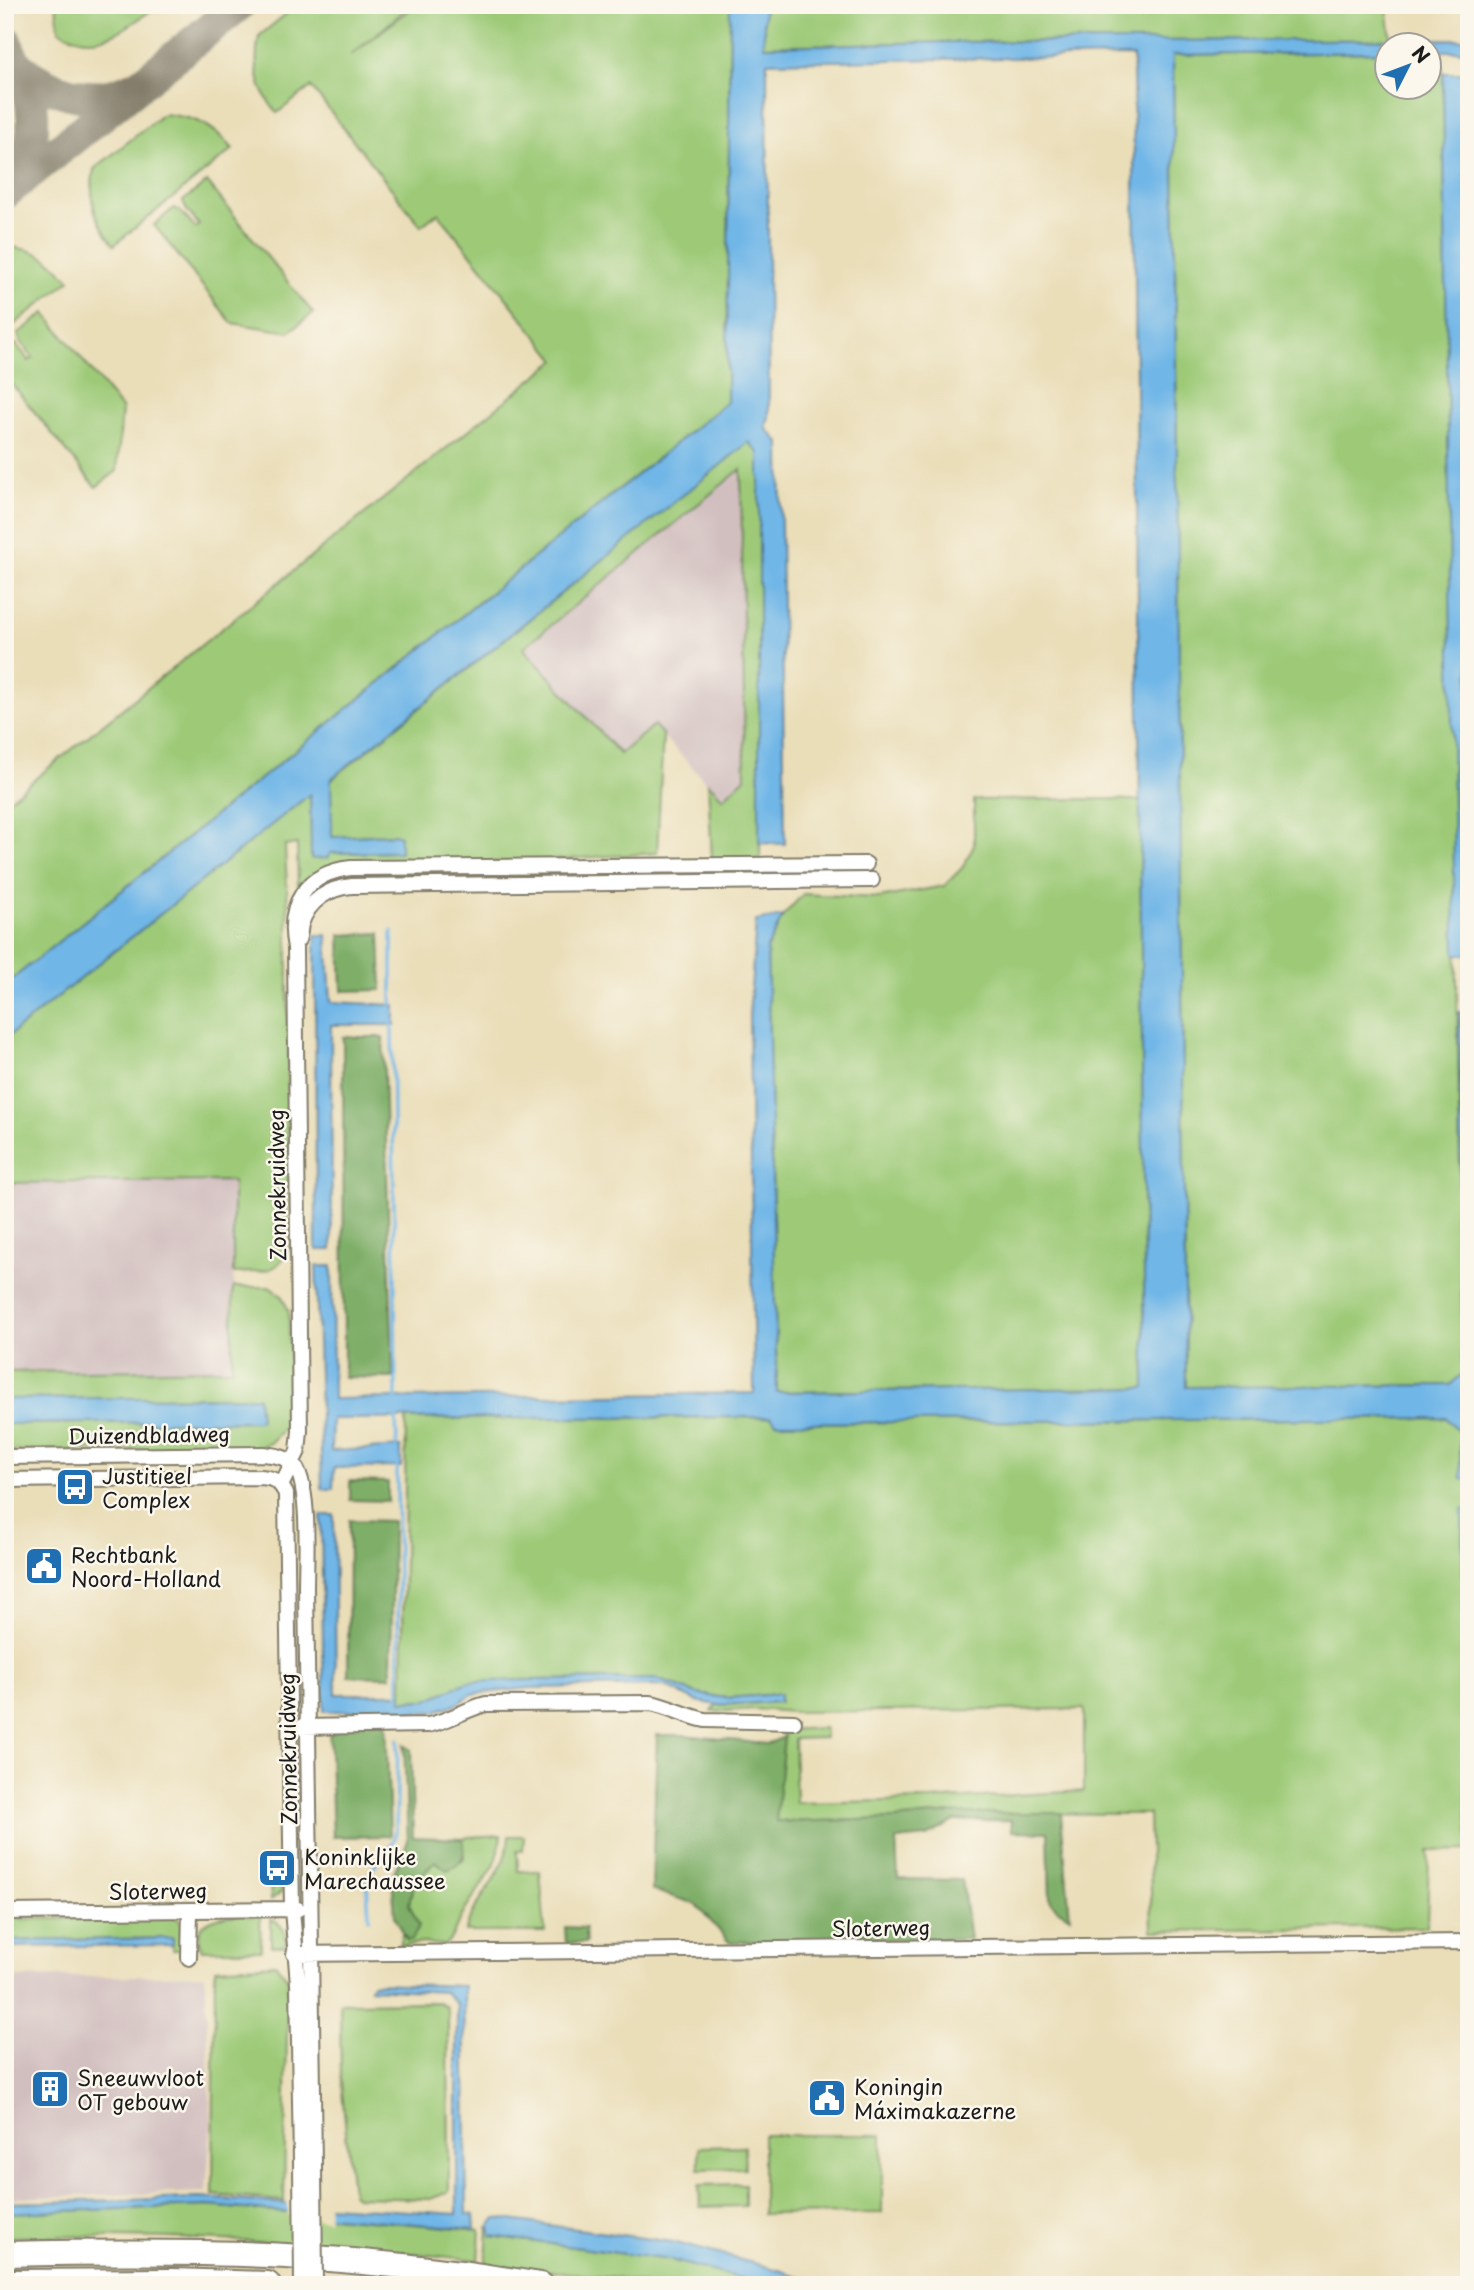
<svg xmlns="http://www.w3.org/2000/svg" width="1474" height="2290" font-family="'Playpen Sans',sans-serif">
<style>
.industrial{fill:#d1bfbf}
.green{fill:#9eca78;stroke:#5d734a;stroke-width:2}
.forest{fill:#7eae68;stroke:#4d6542;stroke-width:2}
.water{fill:#70b6e7;stroke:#466982;stroke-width:2}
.pier{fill:#eadeb9}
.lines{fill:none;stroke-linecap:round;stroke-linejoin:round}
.stream{stroke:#70b6e7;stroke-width:3.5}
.taxiway{stroke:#837d6a;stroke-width:33}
.minor-casing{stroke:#837d6a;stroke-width:18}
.trunk-casing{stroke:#837d6a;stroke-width:28}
.motorway-casing{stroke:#837d6a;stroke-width:30}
.minor{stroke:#fff;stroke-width:14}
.trunk{stroke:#fff;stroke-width:24}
.motorway{stroke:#fff;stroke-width:26}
.minor-bridge-casing{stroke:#837d6a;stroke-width:18;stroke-linecap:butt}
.minor-bridge{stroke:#fff;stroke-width:14}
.labels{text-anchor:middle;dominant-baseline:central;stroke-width:5;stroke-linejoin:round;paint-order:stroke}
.street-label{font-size:21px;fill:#1c1c1c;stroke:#fbf7ec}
.poi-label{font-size:21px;fill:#1c1c1c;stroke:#fbf7ec;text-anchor:start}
</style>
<rect width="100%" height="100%" fill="#fbf7ec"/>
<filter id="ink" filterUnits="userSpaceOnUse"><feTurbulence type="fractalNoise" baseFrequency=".0143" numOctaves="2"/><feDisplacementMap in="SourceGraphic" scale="14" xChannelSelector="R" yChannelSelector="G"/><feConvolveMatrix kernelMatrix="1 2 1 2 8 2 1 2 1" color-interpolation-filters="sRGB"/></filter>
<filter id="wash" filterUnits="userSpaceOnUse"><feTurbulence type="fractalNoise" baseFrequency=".00686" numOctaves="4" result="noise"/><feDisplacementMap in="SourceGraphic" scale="28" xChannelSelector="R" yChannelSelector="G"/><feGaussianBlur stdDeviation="1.57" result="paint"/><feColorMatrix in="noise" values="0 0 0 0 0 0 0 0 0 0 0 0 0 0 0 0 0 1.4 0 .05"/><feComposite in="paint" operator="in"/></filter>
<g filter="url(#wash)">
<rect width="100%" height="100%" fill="#eadeb9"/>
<!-- industrial -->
<path class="industrial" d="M741 468 745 778 722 799 654 726 620 754 523 648Z
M234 1181 233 1369 5 1372V1183Z
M205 1975 211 2120 206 2192 5 2198V1978Z"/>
<!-- green -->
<path class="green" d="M56 5H160C126 26 98 56 59 30Z
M297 5H411L350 56 416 5H730L727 402 5 985V803L556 360 438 213 421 226 311 87 277 113C257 89 253 67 259 36Z
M764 5H1387L1391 40 947 42 764 46Z
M1429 51H1441L1443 73 1463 1373 1451 1385 1186 1388 1173 55 1386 52V88H1428Z
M163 114C195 117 212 124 233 149L114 245C94 218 88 202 94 169Z
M207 182 313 313 289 332 232 323 154 225 174 208 182 213 195 228 199 225 186 209 183 201Z
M5 247C37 248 49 258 70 280L5 332Z
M45 313 122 409 117 471 96 487 5 376V344L9 341 17 345 29 361 33 358 21 342 18 334Z
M762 431 760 859 712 860 708 783 723 798 745 778 741 469 523 648 620 754 654 725 663 735 657 853 521 862 341 863 298 894 297 844 285 846 288 910V1249C277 1276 259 1271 233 1273V1181L5 1183V1039L311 793 330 853 400 852 394 834 331 837V780Z
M1116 799 1140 801 1145 1388 777 1392 767 948 783 916 803 894 879 898 944 886 963 867 974 845V800Z
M233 1287H269L282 1296 289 1312V1394L286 1426 270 1443 254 1449 5 1451V1424L259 1421 258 1397 5 1399V1372L232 1369Z
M771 1417 777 1423 1447 1418 1460 1432 1461 1479 1469 1480V1510L1462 1509 1469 1850 1429 1851 1427 1927 1152 1931 1149 1814 950 1813 896 1819 775 1822 784 1738 780 1730 824 1728 825 1738 794 1739 796 1803 930 1800 1084 1791V1709L792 1712 755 1709 711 1712 717 1705 779 1702 780 1694 727 1698 697 1694 657 1679 519 1680 444 1693 427 1700 402 1701 406 1419Z
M501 1835 498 1855 494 1866 464 1912 450 1940 444 1945 423 1943 399 1946 402 1933 407 1940 409 1904 413 1885 435 1861 448 1870 464 1859 463 1839 468 1837Z
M509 1836H524L523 1850 517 1851 518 1871H540L545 1932H465C475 1896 507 1875 509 1836Z
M270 1875 282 1877V1891L271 1900Z
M260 1916 261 1950H202L199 1942 200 1928C216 1912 239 1916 260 1916Z
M177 1917 181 1924V1950H173L172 1938 5 1941V1919Z
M271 1919C283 1924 287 1933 287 1946H271Z
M275 1964 288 1979 284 2201 213 2195 215 1968Z
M439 2002 446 2007 448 2012 449 2192 430 2199 356 2197 352 2194 341 2081 340 2003Z
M763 2135H882V2213L763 2214Z
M744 2146 745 2168 699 2169V2147Z
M745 2184V2206L700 2207 699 2185Z
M208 2206 480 2230 478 2260C322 2243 163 2234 5 2237V2213Z
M488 2226 492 2236 670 2260 765 2285H649L615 2278 486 2264Z"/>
<!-- forest -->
<path class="forest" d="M380 933 382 990 342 991 340 935Z
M343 1037H383L393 1378 344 1377Z
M350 1481 388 1482V1501L350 1500Z
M349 1520 393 1521 391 1677 348 1676Z
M386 1720 390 1836 333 1837 329 1722Z
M657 1735H685L767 1744 784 1737 776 1822 896 1819 950 1813H1061L1070 1917 1057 1909 1050 1900 1048 1832 1012 1831 1011 1820 954 1821 927 1837 896 1840 898 1879 962 1880 970 1939 729 1942 696 1904 652 1890Z
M404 1744 411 1750 413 1837 463 1839C466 1855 463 1864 447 1870L435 1861 413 1885 409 1904 419 1926 412 1940H407L395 1917 392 1877 408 1841Z
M565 1927 585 1928 586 1943H566Z"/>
<!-- water -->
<path class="water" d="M730 5H764V46L947 42 1469 39V51H1429L1428 46H1386V52L1173 55 1186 1387 1450 1385 1463 1373 1459 1012H1469V1480L1461 1479 1460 1432 1446 1418 776 1423 771 1417 332 1419 331 1451 401 1447V1467L334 1468 333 1489H322L316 1266H332L333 1399 754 1393 749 1016 756 921 783 916 767 948 777 1392 1145 1388 1133 56 767 62 769 417 766 428 780 443 785 844 759 843V453L749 442 331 779 332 837 394 834 400 836V852L330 853 328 858 311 859 310 794 5 1039V985L727 402Z
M1443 73H1469V955L1455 954Z
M315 935H327L331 1002 395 1005V1025H331L332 1250H316Z
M258 1397 260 1421 5 1424V1399Z
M1462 1509 1469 1510V1817H1467Z
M321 1515H334L336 1694H402V1701L427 1700 467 1682 519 1680 657 1679 697 1694 727 1698 780 1694V1702L717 1705 696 1701 665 1686 531 1688 472 1694 457 1704 433 1712 324 1711Z
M173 1938V1945L5 1947V1941Z
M372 1983 464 1986 467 2214 474 2215 475 2229 208 2206 5 2213V2203L200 2198 457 2214V2005L445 1992 370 1988Z
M496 2218 673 2242 779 2270 826 2285H765L670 2260 491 2236 490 2226Z"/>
<!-- pier -->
<path class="pier" d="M287 2201 328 2203 329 2220 288 2216Z"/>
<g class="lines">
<!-- stream -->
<path class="stream" d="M1126 5V10
M392 931V1010
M392 1021 396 1402
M396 1416 397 1451
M397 1465 399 1696
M369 1919C369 1904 364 1882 372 1869 381 1855 392 1848 396 1832L398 1739"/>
<!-- taxiway -->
<path class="taxiway" d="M5 40C10 54 18 66 24 80 39 113 34 153 14 182
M16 65C48 91 91 108 131 88
M5 193 239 5"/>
</g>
</g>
<g filter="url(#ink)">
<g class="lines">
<defs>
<path id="minor" d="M298 940C300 935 300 929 301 924 309 900 329 888 352 886L872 880
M5 1457 262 1454C273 1455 285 1456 293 1464 311 1481 306 1562 306 1588L314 2164
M5 1480 261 1477C275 1478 280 1482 286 1494L292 1909 298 1984 301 2162
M282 1484 298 1451 300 1431 295 948C286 904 306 873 351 868L866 864
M301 1727 428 1725C449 1721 466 1709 486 1704L651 1703C670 1707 686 1716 705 1720L794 1722
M5 1912 298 1909
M294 1954 1469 1942
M189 1958 190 1910"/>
<path id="trunk" d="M5 2254C99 2252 193 2251 286 2256 371 2261 456 2271 540 2285"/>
<path id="motorway" d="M5 2283 173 2282 267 2285"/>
</defs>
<!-- minor casing -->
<use href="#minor" class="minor-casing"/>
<!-- trunk casing -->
<use href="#trunk" class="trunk-casing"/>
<!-- motorway casing -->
<use href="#motorway" class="motorway-casing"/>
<!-- minor -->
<use href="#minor" class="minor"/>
<!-- trunk -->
<use href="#trunk" class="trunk"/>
<!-- motorway -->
<use href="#motorway" class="motorway"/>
<defs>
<path id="minor-bridge" d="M301 2162 302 2285
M314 2164 315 2285"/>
</defs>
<!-- minor-bridge casing -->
<use href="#minor-bridge" class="minor-bridge-casing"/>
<!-- minor-bridge -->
<use href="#minor-bridge" class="minor-bridge"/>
</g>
</g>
<!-- icons -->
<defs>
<symbol id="bus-square" viewBox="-11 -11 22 22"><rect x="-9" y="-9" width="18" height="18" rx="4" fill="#1f6fb2" stroke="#fbf7ec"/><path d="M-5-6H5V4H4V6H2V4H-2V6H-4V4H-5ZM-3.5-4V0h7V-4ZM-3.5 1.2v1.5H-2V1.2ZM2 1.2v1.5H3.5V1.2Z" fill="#fff"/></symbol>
<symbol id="civic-square" viewBox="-11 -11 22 22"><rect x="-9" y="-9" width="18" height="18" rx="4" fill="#1f6fb2" stroke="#fbf7ec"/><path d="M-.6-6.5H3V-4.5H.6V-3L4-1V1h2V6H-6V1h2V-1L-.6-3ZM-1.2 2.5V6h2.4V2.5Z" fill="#fff"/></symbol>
<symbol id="building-square" viewBox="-11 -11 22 22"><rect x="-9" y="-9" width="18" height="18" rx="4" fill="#1f6fb2" stroke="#fbf7ec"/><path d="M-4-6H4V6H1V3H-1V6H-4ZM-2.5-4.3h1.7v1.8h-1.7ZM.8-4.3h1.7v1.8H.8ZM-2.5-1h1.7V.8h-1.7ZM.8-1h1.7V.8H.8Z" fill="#fff"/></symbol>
</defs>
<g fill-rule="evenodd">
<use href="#bus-square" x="53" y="1465" width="44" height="44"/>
<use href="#civic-square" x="22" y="1544" width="44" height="44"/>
<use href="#bus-square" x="255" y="1846" width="44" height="44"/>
<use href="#building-square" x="28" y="2067" width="44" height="44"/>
<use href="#civic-square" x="805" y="2076" width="44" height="44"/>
</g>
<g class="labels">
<!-- street labels -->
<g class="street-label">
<text transform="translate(276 1185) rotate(-91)">Zonnekruidweg</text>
<text transform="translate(149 1434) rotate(-1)">Duizendbladweg</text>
<text transform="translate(287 1749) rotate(-91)">Zonnekruidweg</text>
<text transform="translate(158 1890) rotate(-1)">Sloterweg</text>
<text transform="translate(881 1927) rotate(-1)">Sloterweg</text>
</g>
<!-- poi labels -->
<g class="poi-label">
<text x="102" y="1475">Justitieel<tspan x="102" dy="24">Complex</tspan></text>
<text x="71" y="1554">Rechtbank<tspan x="71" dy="24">Noord-Holland</tspan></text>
<text x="304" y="1856">Koninklijke<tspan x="304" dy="24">Marechaussee</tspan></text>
<text x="77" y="2077">Sneeuwvloot<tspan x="77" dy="24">OT gebouw</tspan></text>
<text x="854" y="2086">Koningin<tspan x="854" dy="24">Máximakazerne</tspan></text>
</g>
</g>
<!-- margin -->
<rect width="1474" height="2290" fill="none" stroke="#fbf7ec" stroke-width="28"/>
<!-- north arrow -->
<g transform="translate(1408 66) rotate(48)"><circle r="33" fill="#fbf7ec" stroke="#a29f99" stroke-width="2"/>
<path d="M0-5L12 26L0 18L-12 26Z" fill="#1f6fb2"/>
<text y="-10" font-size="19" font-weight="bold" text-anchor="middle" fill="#1c1c1c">N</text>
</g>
</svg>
